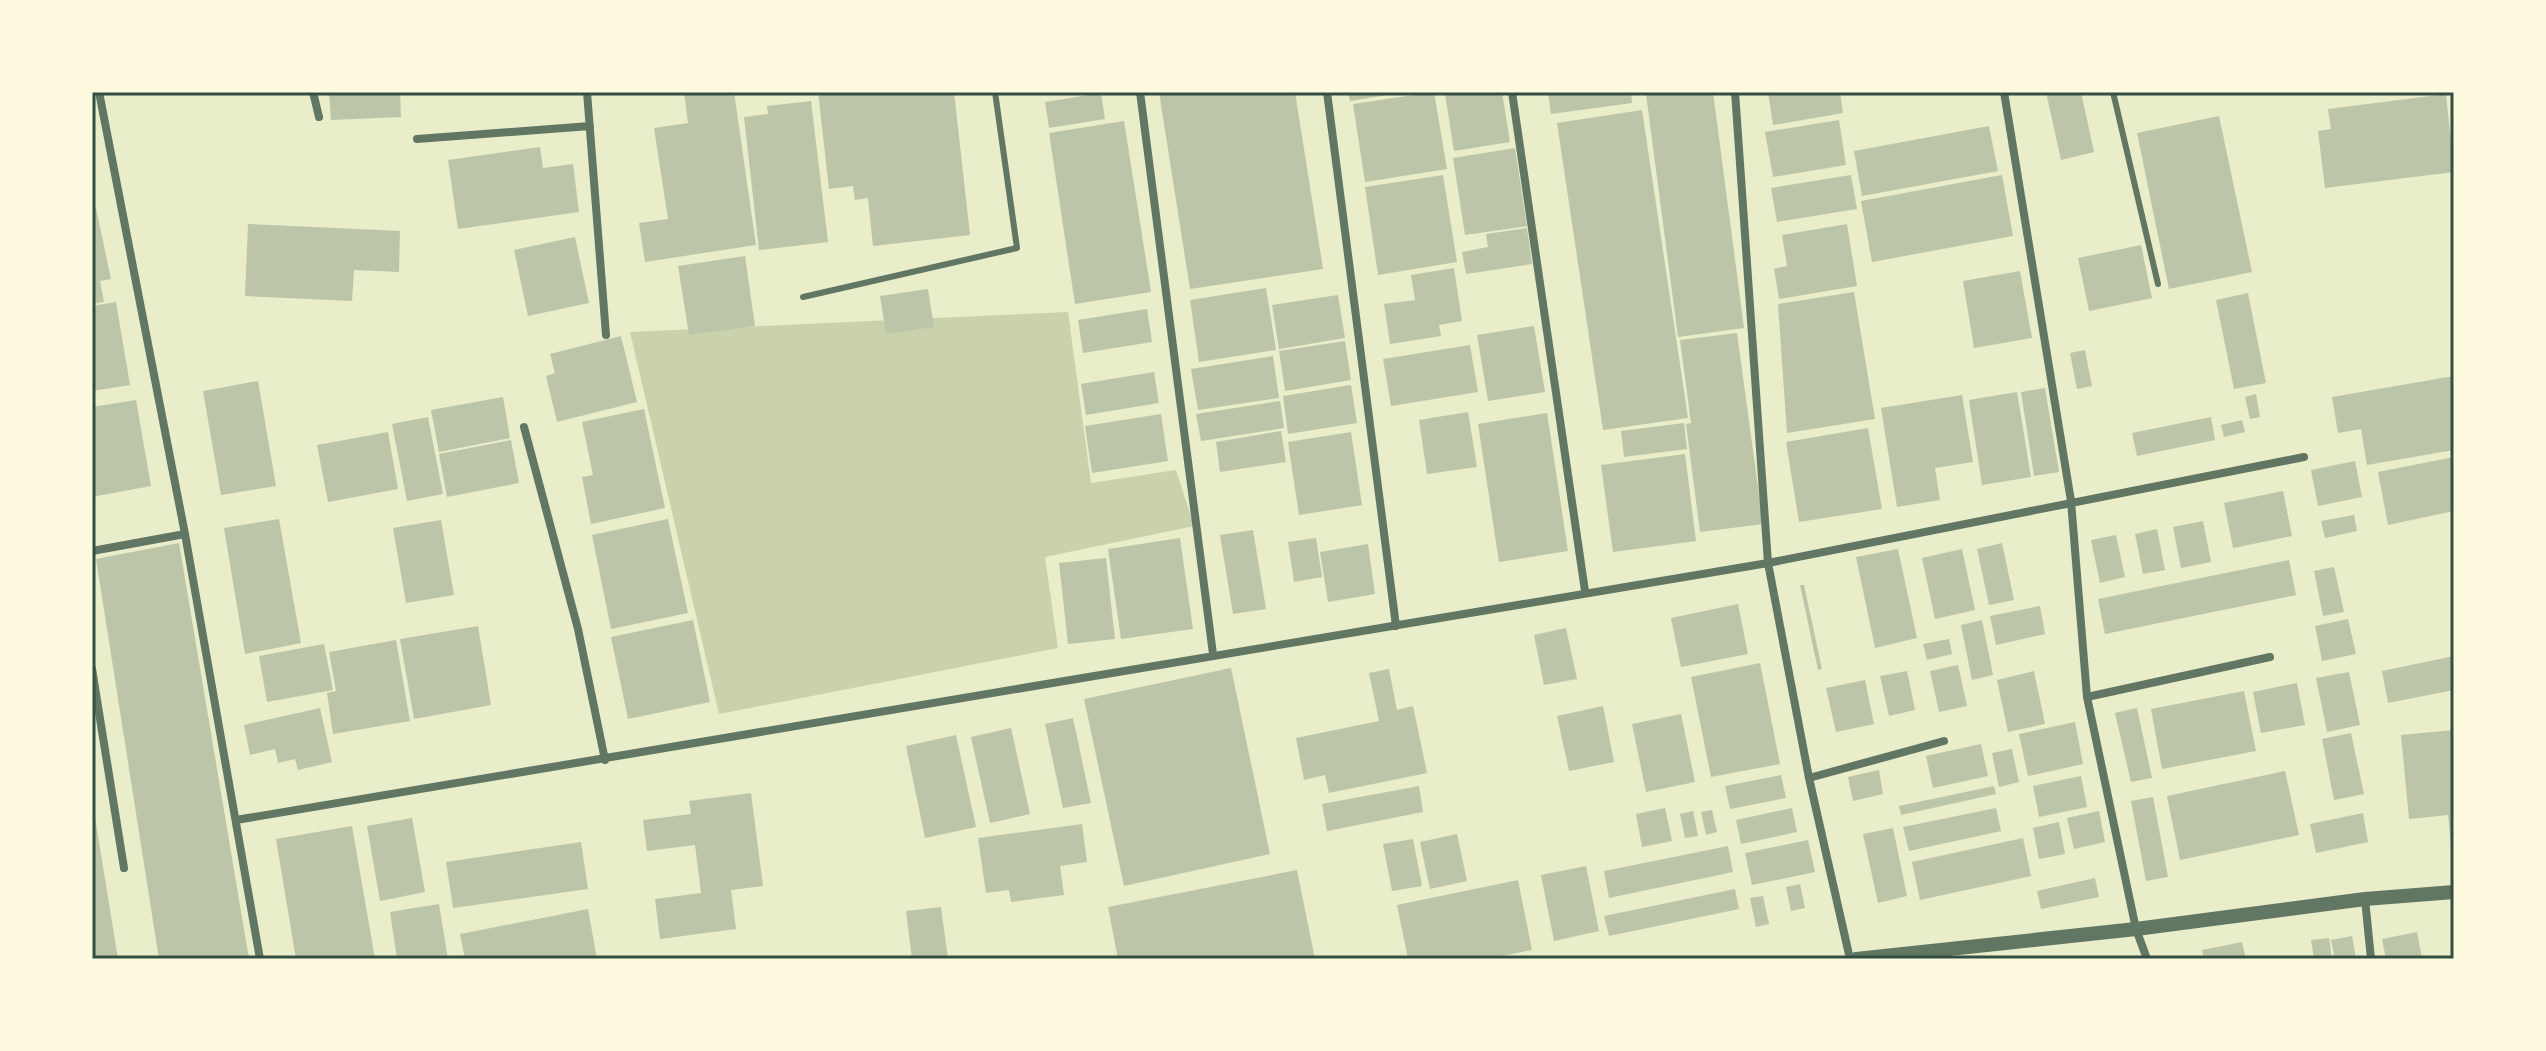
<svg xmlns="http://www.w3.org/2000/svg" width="2546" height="1051" font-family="'PT Serif',serif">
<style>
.green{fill:#cad2ad}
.building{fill:#bcc5a7}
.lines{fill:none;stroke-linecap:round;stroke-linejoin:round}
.service{stroke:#617663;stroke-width:6}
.minor{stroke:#617663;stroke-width:8}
.tertiary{stroke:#617663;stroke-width:14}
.neatline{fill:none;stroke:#344e41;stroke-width:3}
</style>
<rect width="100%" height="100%" fill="#e9edc9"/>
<!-- green -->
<path class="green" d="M1068 312 1091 483 1176 470 1194 526 1045 557 1058 648 719 714 630 332Z"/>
<!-- building -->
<path class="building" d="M329 92H400L401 117 331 120Z
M684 92H734L756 245 645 262 639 223 668 219 654 128 688 123Z
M818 92H954L970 235 873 246 868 198 855 200 853 186 829 189Z
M1159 92H1295L1323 269 1190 289Z
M1348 92H1394V94L1350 101Z
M1434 92 1447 169 1365 182 1353 104Z
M1456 92H1502L1510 142 1454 151 1445 94Z
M1548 92H1631L1632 103 1551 114Z
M1665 92H1713L1744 328 1678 337 1646 94Z
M1768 92H1840L1843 113 1773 125Z
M2046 92H2081L2094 152 2061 160Z
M1101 93 1105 119 1049 128 1045 102Z
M2446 94 2454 172 2325 188 2318 131 2331 129 2328 109Z
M811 101 828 242 759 250 744 117 768 114 767 106Z
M1642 110 1688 418 1603 430 1557 123Z
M2219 116 2252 272 2169 289 2137 133Z
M1839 120 1846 165 1773 177 1765 132Z
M1124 121 1151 292 1075 304 1049 133Z
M1989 126 1998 171 1862 196 1854 151Z
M540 147 543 168 573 164 579 212 458 229 448 160Z
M1515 148 1527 226 1465 235 1453 158Z
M1443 175 1457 262 1378 275 1365 187Z
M1851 175 1857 209 1777 222 1771 188Z
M2002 175 2013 236 1872 262 1861 201Z
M96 208 111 279 100 281 104 302 92 304V209Z
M248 224 400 231 399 272 354 270 352 301 245 296Z
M1847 224 1857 286 1779 299 1774 269 1787 266 1782 235Z
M1527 228 1532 264 1466 274 1462 252 1488 247 1486 234Z
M575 237 589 303 528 316 514 250Z
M2141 245 2152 298 2089 311 2078 258Z
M745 256 755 326 689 335 678 266Z
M1454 268 1462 321 1439 325 1441 336 1390 344 1384 304 1415 300 1411 275Z
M2020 271 2032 338 1974 348 1963 281Z
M1266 288 1276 350 1199 362 1190 300Z
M928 289 934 327 886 334 880 296Z
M1854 292 1875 419 1787 433 1778 304Z
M2248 293 2266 383 2234 389 2216 300Z
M1338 295 1345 338 1279 349 1272 305Z
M116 302 130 385 92 391V306Z
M1147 309 1152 342 1083 353 1078 320Z
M1534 326 1545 392 1488 401 1477 335Z
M1737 333 1763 524 1700 532 1686 424 1691 423 1680 340Z
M621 336 637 402 557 422 546 376 555 373 550 354Z
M1345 341 1351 380 1285 391 1279 351Z
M1470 345 1478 392 1391 406 1383 359Z
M2085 350 2092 386 2077 389 2070 353Z
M1273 356 1279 398 1198 410 1191 369Z
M1154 372 1159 403 1086 415 1081 384Z
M2454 376V450L2367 465 2361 429 2338 433 2332 397Z
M258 381 276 486 221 495 203 391Z
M1351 385 1357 423 1288 434 1283 396Z
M2045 388 2059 472 2034 476 2021 392Z
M2017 392 2031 477 1982 485 1969 400Z
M2256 394 2260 417 2250 419 2245 397Z
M1962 395 1973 462 1935 468 1940 500 1897 507 1881 408Z
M503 397 510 438 439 452 431 410Z
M136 400 151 486 92 497V407Z
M1280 401 1284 428 1201 441 1196 414Z
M644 409 665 508 591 524 582 477 593 475 582 422Z
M1468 412 1477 467 1427 474 1419 420Z
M1547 413 1568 551 1499 562 1478 424Z
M1161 414 1168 461 1092 473 1085 426Z
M428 417 443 494 407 501 392 424Z
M2211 417 2215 440 2137 456 2132 433Z
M2242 420 2245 432 2224 437 2221 425Z
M1684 423 1687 449 1624 457 1621 431Z
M1868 428 1882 509 1799 522 1786 442Z
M1281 431 1286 462 1220 472 1216 442Z
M388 432 398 489 328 502 317 445Z
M1351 432 1362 505 1299 515 1288 442Z
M511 440 519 483 447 497 439 454Z
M1685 454 1696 541 1613 552 1601 465Z
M2454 457V511L2388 525 2378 472Z
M2355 461 2362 497 2318 506 2311 470Z
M2283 491 2292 536 2233 548 2224 503Z
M2354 515 2357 531 2325 538 2321 521Z
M279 519 301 643 245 654 224 528Z
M668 519 688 613 611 629 592 535Z
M441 520 454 595 406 603 393 528Z
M2203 521 2211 562 2181 568 2173 527Z
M2157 529 2165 570 2143 574 2135 534Z
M1253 530 1266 609 1233 614 1220 535Z
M2116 535 2125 577 2100 583 2091 540Z
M1180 538 1193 629 1121 639 1108 549Z
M1316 538 1322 577 1294 582 1288 542Z
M179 543 249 959H159L96 559Z
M2002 543 2014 600 1989 605 1977 549Z
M1368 544 1375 594 1328 602 1320 552Z
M1898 549 1917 638 1875 648 1856 557Z
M1962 549 1975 610 1935 619 1922 558Z
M1106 558 1115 639 1068 644 1059 563Z
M2289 560 2296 595 2105 634 2098 599Z
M2334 567 2344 612 2323 616 2314 571Z
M1800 585H1804L1822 669 1818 670Z
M1738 604 1748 654 1681 667 1671 618Z
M2040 606 2045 634 1996 645 1990 616Z
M2348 619 2356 654 2322 661 2315 626Z
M693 620 710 702 628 719 611 637Z
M1982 620 1993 675 1972 680 1961 625Z
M478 626 491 705 414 719 400 639Z
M1566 628 1577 679 1544 685 1534 635Z
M1949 639 1952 654 1927 660 1923 644Z
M396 640 410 721 333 734 327 693 336 691 329 652Z
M324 644 333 690 267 702 259 656Z
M2454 656V690L2388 703 2382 671Z
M1760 663 1780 764 1711 777 1691 677Z
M1958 665 1967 706 1939 712 1930 671Z
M1231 668 1270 854 1124 886 1084 699Z
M1389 669 1397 710 1413 706 1427 773 1329 793 1325 775 1304 780 1296 738 1379 721 1369 673Z
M1907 671 1915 710 1889 716 1880 676Z
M2034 671 2045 724 2008 732 1997 680Z
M2349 672 2360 725 2327 732 2316 678Z
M1865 680 1874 724 1836 732 1826 688Z
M2297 683 2305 725 2261 733 2253 692Z
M2244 691 2256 751 2162 769 2151 709Z
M1603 706 1614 762 1569 771 1557 716Z
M320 708 332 762 298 770 295 759 278 763 275 749 250 755 244 725Z
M2137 708 2152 778 2131 782 2115 713Z
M1681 714 1695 782 1646 792 1632 724Z
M1073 718 1091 803 1063 808 1045 724Z
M2075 722 2083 764 2028 776 2019 734Z
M1011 728 1030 814 990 823 971 737Z
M2454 730V845L2451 846 2448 815 2409 819 2401 735Z
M2351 733 2364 794 2334 800 2322 739Z
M956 735 976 827 925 838 906 746Z
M1981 744 1988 776 1933 788 1926 756Z
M2012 749 2019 782 1999 787 1992 753Z
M1879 770 1883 794 1853 801 1848 777Z
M2285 771 2299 835 2180 860 2167 796Z
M1781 775 1786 798 1730 809 1725 786Z
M2081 776 2087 807 2039 817 2033 786Z
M1419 786 1423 812 1327 831 1322 804Z
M1994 786 1996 794 1901 815 1899 806Z
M751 793 763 886 731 890 736 929 660 939 655 899 701 893 695 845 647 851 643 820 691 814 689 801Z
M2153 797 2168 877 2146 881 2131 801Z
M1665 808 1672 841 1642 847 1636 814Z
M1792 808 1797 832 1741 844 1736 820Z
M1996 808 2001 831 1909 851 1903 827Z
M1712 810 1717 832 1706 835 1701 812Z
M92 811H94L118 959H92Z
M1693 811 1698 836 1685 838 1680 814Z
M2099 811 2105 842 2074 849 2067 818Z
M2363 813 2368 842 2316 853 2310 824Z
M412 818 425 892 380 901 367 826Z
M2059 822 2065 854 2039 859 2033 828Z
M1082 824 1087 862 1060 866 1064 895 1011 902 1009 890 986 893 978 838Z
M352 826 375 959H296L276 839Z
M1893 828 1907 896 1878 903 1863 834Z
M1457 834 1467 881 1430 889 1420 842Z
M2023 838 2031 876 1920 900 1912 862Z
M1413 839 1422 886 1392 891 1383 844Z
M1808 840 1815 872 1752 885 1745 853Z
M581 842 588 889 453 908 446 862Z
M1728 846 1733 872 1609 898 1604 871Z
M1586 866 1599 931 1554 941 1541 875Z
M1297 870 1315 959H1118L1108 907Z
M2095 878 2099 897 2041 909 2037 891Z
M1518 880 1532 950 1486 959H1408L1397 905Z
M1800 884 1805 908 1791 911 1786 887Z
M1735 889 1739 909 1609 936 1604 916Z
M1763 896 1769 924 1756 927 1750 898Z
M439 904 448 959H397L390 912Z
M941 907 948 959H912L906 911Z
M588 909 597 959H465L460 934Z
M2417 932 2422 959H2386L2382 939Z
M2352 936 2356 959H2335L2331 940Z
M2329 938 2332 959H2314L2311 940Z
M2242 942 2246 959H2204L2202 950Z"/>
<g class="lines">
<!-- service -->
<path class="service" d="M2113 92 2158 284
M803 297 1017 248 995 92"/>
<!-- minor -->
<path class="minor" d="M99 92 185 534 260 959
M313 92 319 117
M587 92 606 335
M1140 92 1213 654
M1327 92 1396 626
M1512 92 1585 591
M1735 92 1768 563 1809 778 1850 959
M2004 92 2071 501 2087 697 2136 929 2147 959
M417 139 590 126
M524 427 578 629 605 760
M92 551 185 534
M92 669 124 868
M2087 697 2270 657
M1809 778 1944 741
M236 820 1768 563 2304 457
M2365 899 2371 959"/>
<!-- tertiary -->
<path class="tertiary" d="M1856 959 2136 929 2365 899 2454 892"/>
</g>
<!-- border -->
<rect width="2546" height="1051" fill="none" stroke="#fefae0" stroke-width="188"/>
<rect x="94" y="94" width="2358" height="863" class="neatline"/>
</svg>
